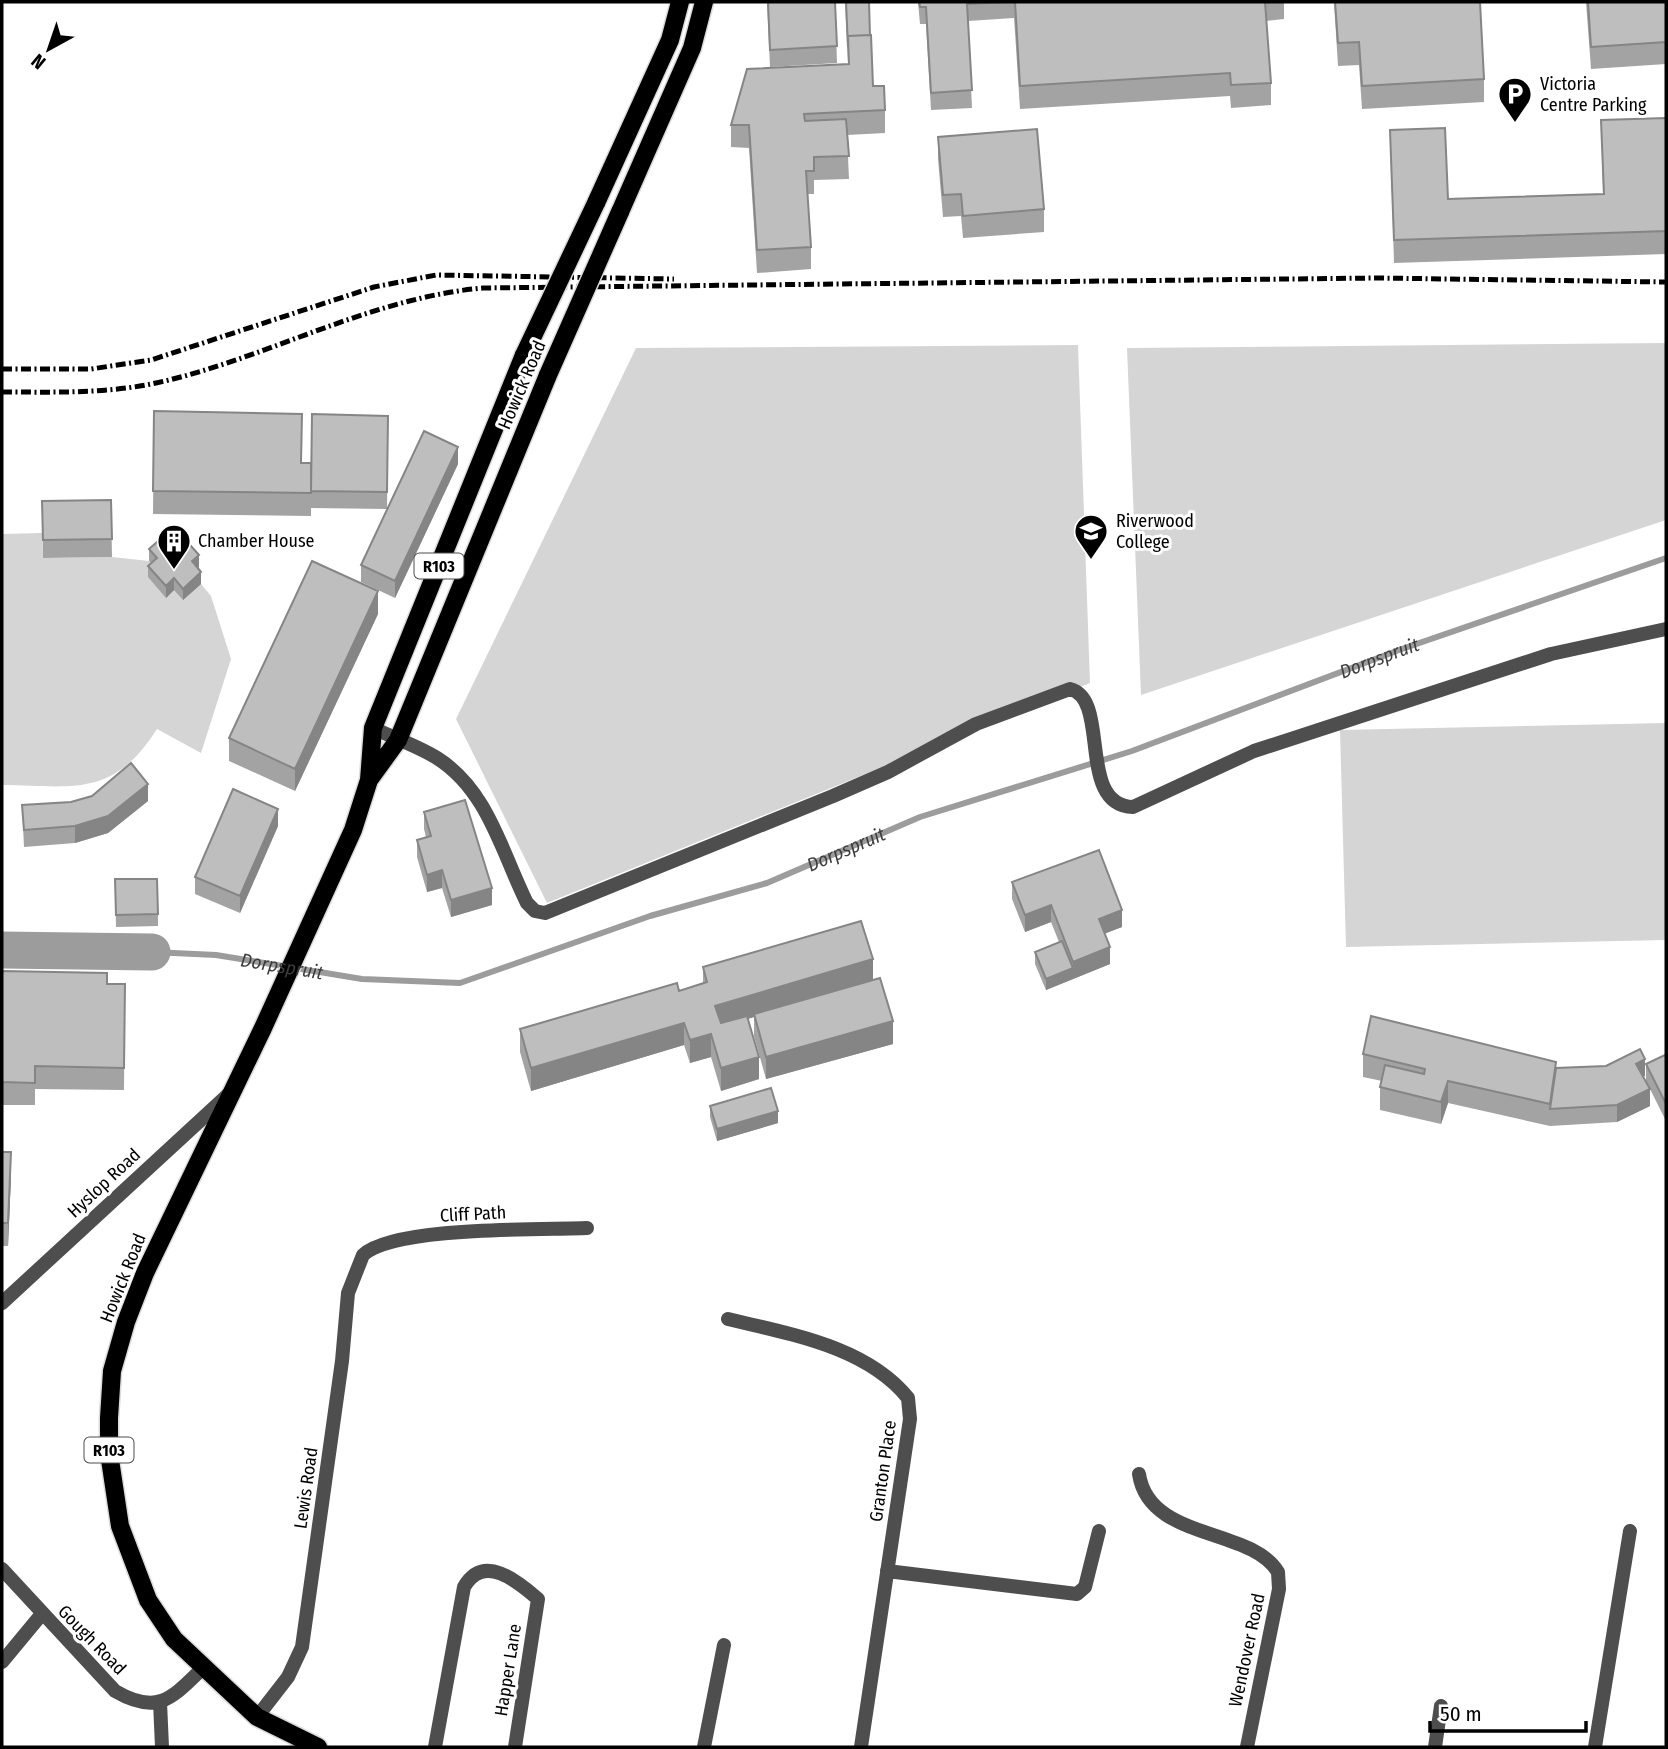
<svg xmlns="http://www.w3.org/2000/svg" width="1668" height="1749" font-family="'Fira Sans Condensed',sans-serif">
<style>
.green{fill:#d5d5d5}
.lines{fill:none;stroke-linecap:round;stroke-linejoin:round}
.stream{stroke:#9c9c9c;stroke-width:6}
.river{stroke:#9c9c9c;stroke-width:37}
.primary-casing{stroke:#dbdbdb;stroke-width:21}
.street{stroke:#4e4e4e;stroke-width:14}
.primary{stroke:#000;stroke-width:18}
.rail{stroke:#000;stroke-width:5;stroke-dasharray:10 3.5 2 3.5;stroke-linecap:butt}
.primary-bridge-casing{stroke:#dbdbdb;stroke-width:21;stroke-linecap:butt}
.primary-bridge{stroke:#000;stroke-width:18}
.wall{fill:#a3a3a3}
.shaded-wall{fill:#858585}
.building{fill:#bebebe;stroke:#858585;stroke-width:2}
.labels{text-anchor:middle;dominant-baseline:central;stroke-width:6;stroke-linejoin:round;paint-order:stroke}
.shield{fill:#fff;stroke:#4c4c4c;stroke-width:2}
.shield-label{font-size:16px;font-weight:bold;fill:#000}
.poi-label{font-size:18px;fill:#000;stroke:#fff;text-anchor:start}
.street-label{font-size:18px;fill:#000;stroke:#fff}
.water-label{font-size:19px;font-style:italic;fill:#3d3d3d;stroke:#fff}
</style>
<rect width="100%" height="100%" fill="#fff"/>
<!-- green -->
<path class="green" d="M1666 343V520L1141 695 1127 348Z
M1078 345 1090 683 547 903 456 719 636 348Z
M42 533 43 558 112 557 149 561 174 590 201 584 211 596 231 659 201 753 157 729C113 798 74 786 2 785V534Z
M1666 723V940L1346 947 1340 730Z"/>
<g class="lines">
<!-- stream -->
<path class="stream" id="s1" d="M152 952 216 955 362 979 460 983 650 916 767 883 920 817 1132 751 1399 650 1666 558"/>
<!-- river -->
<path class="river" d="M2 950 152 952"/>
<defs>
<path id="primary" d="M596 203 670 40 680 2
M620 212 692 48 704 2
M369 780 398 740 548 375
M318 1747 257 1717 174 1639 148 1600 120 1526 109 1453V1418L112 1371 126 1322 145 1273 263 1028 353 830 369 780 373 728 524 355"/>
</defs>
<!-- primary casing -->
<use href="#primary" class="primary-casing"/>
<!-- street -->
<path class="street" d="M373 728C394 738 418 746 437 758 488 790 502 853 527 903L535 911 545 913 833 796 888 772 976 724 1070 689C1111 699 1076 805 1133 807L1254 751 1551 654 1666 629
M2 1303 230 1093
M728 1319C789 1334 866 1346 908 1398L910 1419 861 1747
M1139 1474C1149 1541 1251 1527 1278 1572L1279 1589 1247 1747
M2 1569 115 1691C158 1716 172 1698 203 1668
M887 1571 1077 1594 1085 1587 1099 1531
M2 1662 41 1615
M160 1702 162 1747
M257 1717 288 1677 302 1647 342 1361 348 1293 363 1255C394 1226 541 1230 587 1228
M435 1747 464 1587C484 1553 517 1581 538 1599L515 1747
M704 1747 724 1645
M1435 1747 1441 1706
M1595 1747 1630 1531"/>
<!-- primary -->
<use href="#primary" class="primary"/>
<!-- rail -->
<path class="rail" d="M2 369H91L151 360 374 287 436 275 674 279
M2 392C53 392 105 394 156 383 266 359 369 298 483 288L1377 278 1666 282"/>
<defs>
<path id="primary-bridge" d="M524 355 596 203
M548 375 620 212"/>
</defs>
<!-- primary-bridge casing -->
<use href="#primary-bridge" class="primary-bridge-casing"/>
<!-- primary-bridge -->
<use href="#primary-bridge" class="primary-bridge"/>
</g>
<!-- wall -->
<path class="wall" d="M767 2H835L837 63 770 67Z
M845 2 873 86 885 110V133L847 135 849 179 814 180V194H807L811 247V269L757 273 749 148 731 147V125L848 64Z
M918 2H1284V19L1266 21 1271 83V105L1231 108 1230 96 1020 109 1014 17V18L968 21 972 108 931 110 926 24H920Z
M1334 2H1480L1484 79V102L1362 109 1359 65 1338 66Z
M1586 2H1666V64L1591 69Z
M1666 118V254L1394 263 1390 130 1448 199 1603 194 1601 120Z
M938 137 1044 209V232L963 238 961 216 943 217 938 159Z
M154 411 301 463H311L388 416 387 509 458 464 395 598 361 582V565L387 509 311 508V516L153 514Z
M111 500 112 557 43 558 42 501Z
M174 543 199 567 198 568 201 584 183 600 174 590 166 598 148 577V566L151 563 149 561V549Z
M378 614 295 791 229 761V738Z
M148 801 108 833 75 843 24 847 22 805Z
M424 812 492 905 451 917 442 888 427 892 417 857V840L426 837 424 829Z
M278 826 240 913 195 894V877Z
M115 879 158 914V926L116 927Z
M1012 882 1122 927 1105 933 1110 964 1046 990 1035 964V952L1059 942 1051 922 1025 932 1012 899Z
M703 967 873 980 893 1044 766 1079 754 1036V1017L748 1019 759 1079 721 1091 711 1057 690 1063 684 1045 531 1091 520 1052V1029L679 991 703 984Z
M2 971 107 984H125L124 1090 35 1089V1105H2Z
M1363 1054 1556 1068 1645 1076 1643 1077 1650 1106 1617 1122 1550 1126 1448 1103 1441 1124 1380 1110V1087L1382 1081 1363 1077Z
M1666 1056V1121L1646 1081V1064Z
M710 1106 778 1123 717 1141 710 1117Z
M2 1152 11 1175 8 1246H2Z"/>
<!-- shaded-wall -->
<path class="shaded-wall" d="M458 447V464L395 598V581Z
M199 555V567L192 573V561Z
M201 572V584L183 600V589Z
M174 578V590L166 598V586Z
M378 591V614L295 791V769Z
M148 784V801L108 833 75 843V826Z
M278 809V826L240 913V896Z
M442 870V888L427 892V875Z
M492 888V905L451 917V900Z
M1051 905V922L1025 932V915Z
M1122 910V927L1099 936V919Z
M1110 947V964L1046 990V979L1073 968V962Z
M873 959V982L754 1014V1017L715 1028V1006Z
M893 1021V1044L766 1079V1057Z
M684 1023V1045L531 1091V1068Z
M711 1034V1057L690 1063V1040Z
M759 1057V1079L721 1091V1068Z
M1645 1059V1076L1636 1081V1064Z
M1448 1081V1103L1441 1124V1102Z
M1650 1089V1106L1617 1122V1105Z
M778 1111V1123L717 1141V1129Z
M11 1152V1175L8 1246V1223Z"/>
<!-- building -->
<path class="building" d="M768 2H835L837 46 770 50Z
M846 2H869L870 35 848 36V47Z
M919 2H1005L967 4 972 90 931 93 926 7H920Z
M1015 2H1265L1271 83 1231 85 1230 73 1020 86Z
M1335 2H1480L1484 79 1362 86 1359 42 1338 43Z
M1588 2H1666V42L1591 47Z
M871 35 873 86H884L885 110 804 114 805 121 846 119 849 156 814 157V171H806L811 247 757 250 749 125H731L747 69 849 64 848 36Z
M1666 118V231L1394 240 1390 130 1445 128 1448 199 1604 194 1601 120Z
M1037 129 1044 209 963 216 961 194 943 195 938 137Z
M154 411 302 414 301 463H311V493L153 491Z
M312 414 388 416 387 492 311 491Z
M424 431 458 447 395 581 361 565Z
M111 500 112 539 43 540 42 501Z
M166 534 174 543 182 536 199 555 192 561 201 572 183 589 174 578 166 586 148 566 157 558 149 549Z
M312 561 378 591 295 769 229 738Z
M131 763 148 784 108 816 75 826 24 830 22 805 71 802 92 796Z
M233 789 278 809 240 896 195 877Z
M465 800 492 888 451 900 442 870 427 875 417 840 431 836 424 812Z
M1099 850 1122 910 1099 919 1110 947 1073 962 1051 905 1025 915 1012 882Z
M115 879H157L158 914 116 915Z
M861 921 873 959 715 1006 721 1023 747 1016 759 1057 721 1068 711 1034 690 1040 684 1023 531 1068 520 1029 677 983 679 991 707 982 703 967Z
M1062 941 1073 968 1046 979 1035 952Z
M2 971 107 973V984H125L124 1068 35 1066V1083L2 1082Z
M880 978 893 1021 766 1057 754 1014Z
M1371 1016 1556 1062 1550 1104 1448 1081 1441 1102 1380 1087 1385 1065 1424 1074 1425 1069 1363 1054Z
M1640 1049 1645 1059 1636 1064 1650 1089 1617 1105 1550 1109 1556 1068 1606 1066Z
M1665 1055 1666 1056V1104L1646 1064Z
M771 1088 778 1111 717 1129 710 1106Z
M2 1152H11L8 1223H2Z"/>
<!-- icons -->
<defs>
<symbol id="parking-pin" viewBox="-11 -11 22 30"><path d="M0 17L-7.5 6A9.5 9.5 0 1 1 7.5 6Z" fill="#000" stroke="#fff"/><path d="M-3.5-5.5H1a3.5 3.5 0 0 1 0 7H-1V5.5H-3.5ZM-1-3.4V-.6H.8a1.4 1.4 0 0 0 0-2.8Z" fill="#fff"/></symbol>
<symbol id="school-pin" viewBox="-11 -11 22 30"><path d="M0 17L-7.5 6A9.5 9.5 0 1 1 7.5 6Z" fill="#000" stroke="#fff"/><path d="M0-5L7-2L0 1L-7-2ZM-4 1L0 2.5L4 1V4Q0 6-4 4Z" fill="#fff"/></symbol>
<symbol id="building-pin" viewBox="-11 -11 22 30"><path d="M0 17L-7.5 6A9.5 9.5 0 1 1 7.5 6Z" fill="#000" stroke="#fff"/><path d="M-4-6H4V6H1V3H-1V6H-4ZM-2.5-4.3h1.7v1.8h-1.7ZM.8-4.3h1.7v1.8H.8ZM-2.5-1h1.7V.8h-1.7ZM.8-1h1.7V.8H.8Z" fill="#fff"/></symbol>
</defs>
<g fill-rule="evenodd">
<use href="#parking-pin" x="1496" y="75" width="38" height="52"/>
<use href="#school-pin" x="1072" y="512" width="38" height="52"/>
<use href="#building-pin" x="155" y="522" width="38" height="52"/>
</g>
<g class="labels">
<!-- shield labels -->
<g class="shield">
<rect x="414.5" y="553.5" width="49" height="25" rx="5"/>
<rect x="84.5" y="1437.5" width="49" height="25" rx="5"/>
</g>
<g class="shield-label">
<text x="439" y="566">R103</text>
<text x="109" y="1450">R103</text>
</g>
<!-- poi labels -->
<g class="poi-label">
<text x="1540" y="84">Victoria<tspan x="1540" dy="21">Centre Parking</tspan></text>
<text x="1116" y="521">Riverwood<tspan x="1116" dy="21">College</tspan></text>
<text x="198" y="541">Chamber House</text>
</g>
<!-- street labels -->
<g class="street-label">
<text transform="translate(522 385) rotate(-67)">Howick Road</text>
<text transform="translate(104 1183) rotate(-43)">Hyslop Road</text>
<text transform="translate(473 1214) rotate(-3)">Cliff Path</text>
<text transform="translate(123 1278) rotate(-68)">Howick Road</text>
<text transform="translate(883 1471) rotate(-82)">Granton Place</text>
<text transform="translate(306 1488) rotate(-82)">Lewis Road</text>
<text transform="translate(92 1640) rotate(46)">Gough Road</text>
<text transform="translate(1247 1650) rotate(-78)">Wendover Road</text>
<text transform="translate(508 1670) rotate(-81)">Happer Lane</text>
</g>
<!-- water labels -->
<g class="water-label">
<text stroke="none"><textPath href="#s1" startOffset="1286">Dorpspruit</textPath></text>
<text stroke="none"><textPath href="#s1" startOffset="719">Dorpspruit</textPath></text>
<text stroke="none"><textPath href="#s1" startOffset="131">Dorpspruit</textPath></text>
</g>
</g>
<!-- border -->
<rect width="1668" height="1749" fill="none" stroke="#000000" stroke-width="7"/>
<!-- north arrow -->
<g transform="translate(49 49) rotate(220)" stroke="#ffffff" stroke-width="5" paint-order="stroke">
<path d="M0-5L12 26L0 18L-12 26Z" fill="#000000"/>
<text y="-10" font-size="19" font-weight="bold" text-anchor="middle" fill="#000000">N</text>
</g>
<!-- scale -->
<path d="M1430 1721v10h156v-10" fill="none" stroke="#000000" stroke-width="3.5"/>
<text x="1440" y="1721" font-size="21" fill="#000000" stroke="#ffffff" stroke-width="5" paint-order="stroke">50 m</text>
</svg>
